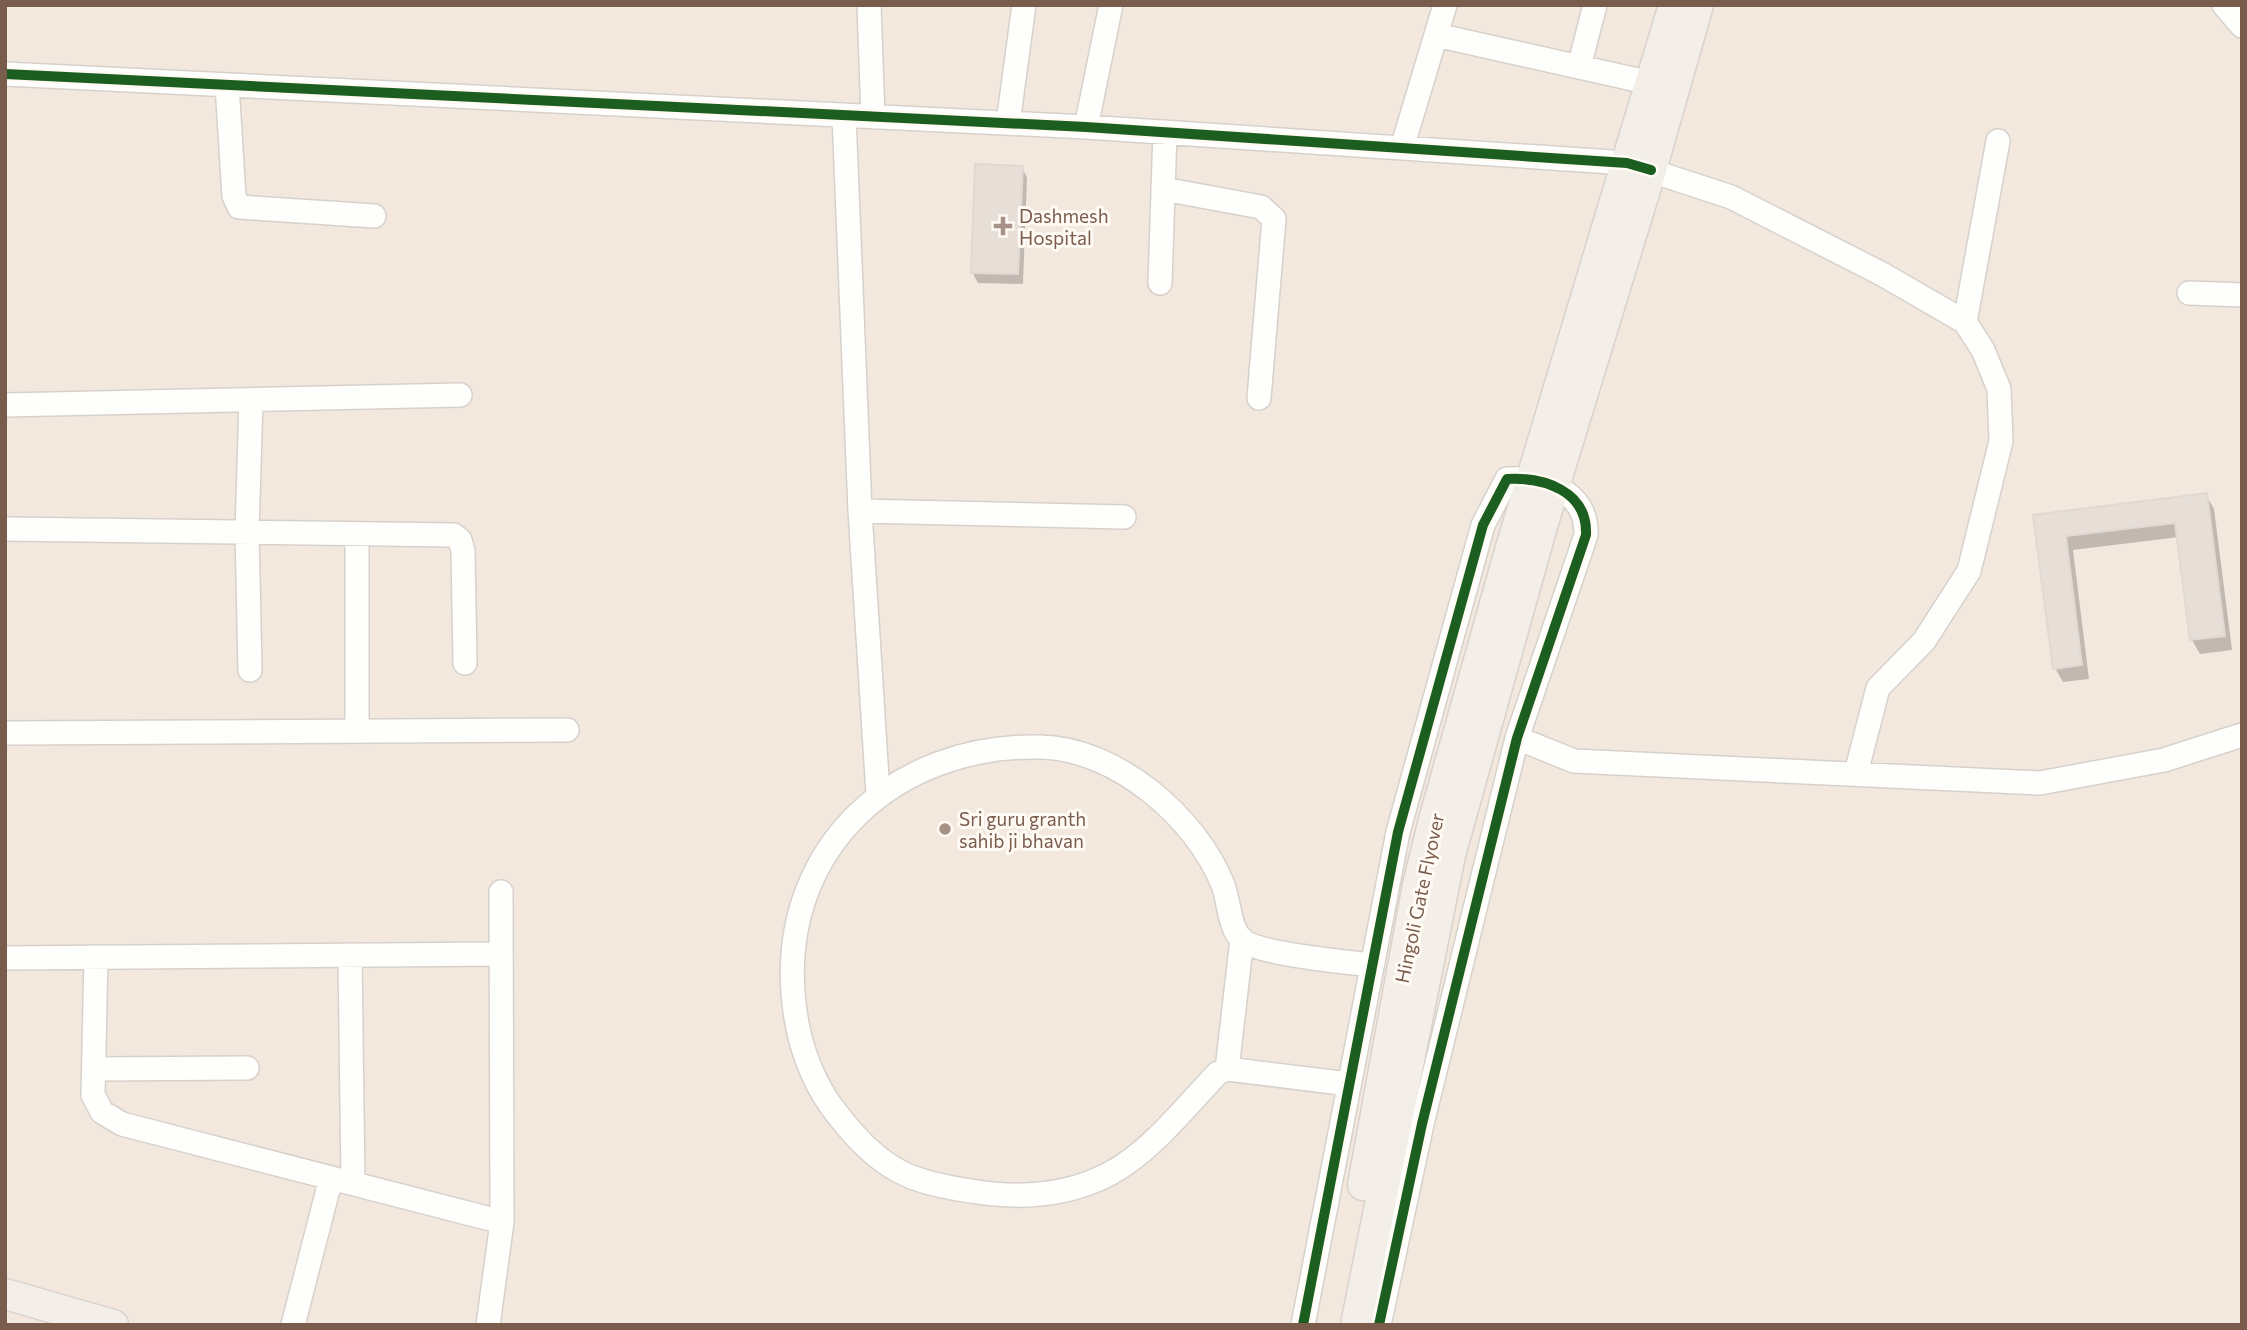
<svg xmlns="http://www.w3.org/2000/svg" width="2247" height="1330" font-family="Commissioner,sans-serif">
<style>
.residential{fill:#f2e8de}
.shadow{fill:#0003}
.building{fill:#e6ded7;stroke:#e2d8d2;stroke-width:2}
.lines{fill:none;stroke-linecap:round;stroke-linejoin:round}
.minor-casing{stroke:#d7d1cb;stroke-width:26}
.major-casing{stroke:#dad1cc;stroke-width:33}
.minor{stroke:#fefefd;stroke-width:23}
.major{stroke:#f3eee8;stroke-width:30}
.cycleway-casing{stroke:#fffaf3;stroke-width:15}
.cycleway{stroke:#1b5e20;stroke-width:10}
.poi-dot{fill:#a69286;stroke:#fffaf3;stroke-width:2.5}
.labels{text-anchor:middle;dominant-baseline:central;stroke-width:6;stroke-linejoin:round;paint-order:stroke}
.poi-label{font-size:19px;fill:#7a5c4d;stroke:#fffaf3;text-anchor:start}
.street-label{font-size:19px;fill:#7a5c4d;stroke:#fffaf3}
</style>
<rect width="100%" height="100%" fill="#f9f5f0"/>
<!-- residential -->
<path class="residential" d="M5 5H2242V1325H5Z"/>
<!-- shadow -->
<path class="shadow" d="M1022 167 1027 178 1023 284 978 283 972 272Z
M2206 495 2214 509 2232 650 2200 654 2192 640 2179 537 2073 550 2089 679 2063 682 2055 668 2035 517Z"/>
<!-- building -->
<path class="building" d="M975 164 1023 166 1018 274 971 273Z
M2207 493 2225 636 2190 640 2175 523 2066 536 2082 665 2053 669 2033 515Z"/>
<g class="lines">
<defs>
<path id="minor" d="M869 5 873 117
M2224 5 2242 26
M1436 35 1651 83
M1579 67 1595 5
M5 74 1086 127 1627 163 1731 197 1882 274 1965 322 1983 350 1999 389 2001 441 1969 571 1924 641 1878 688 1856 773
M227 85 234 196 239 207 374 216
M844 115 860 511 878 794
M1008 123 1024 5
M1086 127 1111 5
M1402 148 1445 5
M1163 189 1261 207 1274 219 1259 398
M1160 283 1165 132
M2189 293 2242 295
M1965 322 1998 141
M5 405 460 395
M860 511 1124 517
M5 529 454 535 460 540 463 551 465 663
M357 534V731
M250 670 247 532 251 400
M5 733 567 730
M1517 738 1574 761 2040 783 2164 760 2242 735
M350 955 353 1183
M96 957 93 1095 102 1112 122 1124 502 1222
M5 958 501 954
M94 1069 247 1068
M1227 1069 1242 939
M1349 1084 1227 1069 1218 1073C1185 1107 1152 1151 1109 1174 1067 1196 1018 1199 971 1191 950 1188 929 1184 909 1176 876 1162 852 1134 831 1106 808 1073 796 1033 793 993 782 846 896 744 1040 747 1116 748 1196 817 1223 885 1229 901 1229 926 1241 939 1256 954 1347 962 1372 965
M293 1325 331 1178
M488 1325 502 1222 501 892
M1303 1325 1398 832 1483 525 1507 479C1544 477 1588 491 1586 535L1517 738 1422 1124 1379 1325"/>
<path id="major" d="M1363 1185 1418 885 1434 820 1510 551 1674 5
M5 1294 113 1325
M1356 1325 1450 855 1542 526 1651 170 1698 5"/>
</defs>
<!-- minor casing -->
<use href="#minor" class="minor-casing"/>
<!-- major casing -->
<use href="#major" class="major-casing"/>
<!-- minor -->
<use href="#minor" class="minor"/>
<!-- major -->
<use href="#major" class="major"/>
<defs>
<path id="cycleway" d="M5 74 1086 127 1627 163 1651 170
M1303 1325 1398 832 1483 525 1507 479C1544 477 1588 491 1586 535L1517 738 1422 1124 1379 1325"/>
</defs>
<!-- cycleway casing -->
<use href="#cycleway" class="cycleway-casing"/>
<!-- cycleway -->
<use href="#cycleway" class="cycleway"/>
</g>
<!-- markers -->
<g class="poi-dot">
<path d="M999.5 215.5h7v7h7v7h-7v7h-7v-7h-7v-7h7z"/>
<circle cx="945" cy="829" r="7"/>
</g>
<g class="labels">
<!-- poi labels -->
<g class="poi-label">
<text x="1019" y="215">Dashmesh<tspan x="1019" dy="22">Hospital</tspan></text>
<text x="959" y="818">Sri guru granth<tspan x="959" dy="22">sahib ji bhavan</tspan></text>
</g>
<!-- street labels -->
<g class="street-label">
<text transform="translate(1419 898) rotate(-78)">Hingoli Gate Flyover</text>
</g>
</g>
<!-- border -->
<rect width="2247" height="1330" fill="none" stroke="#7a5c4d" stroke-width="14"/>
</svg>
